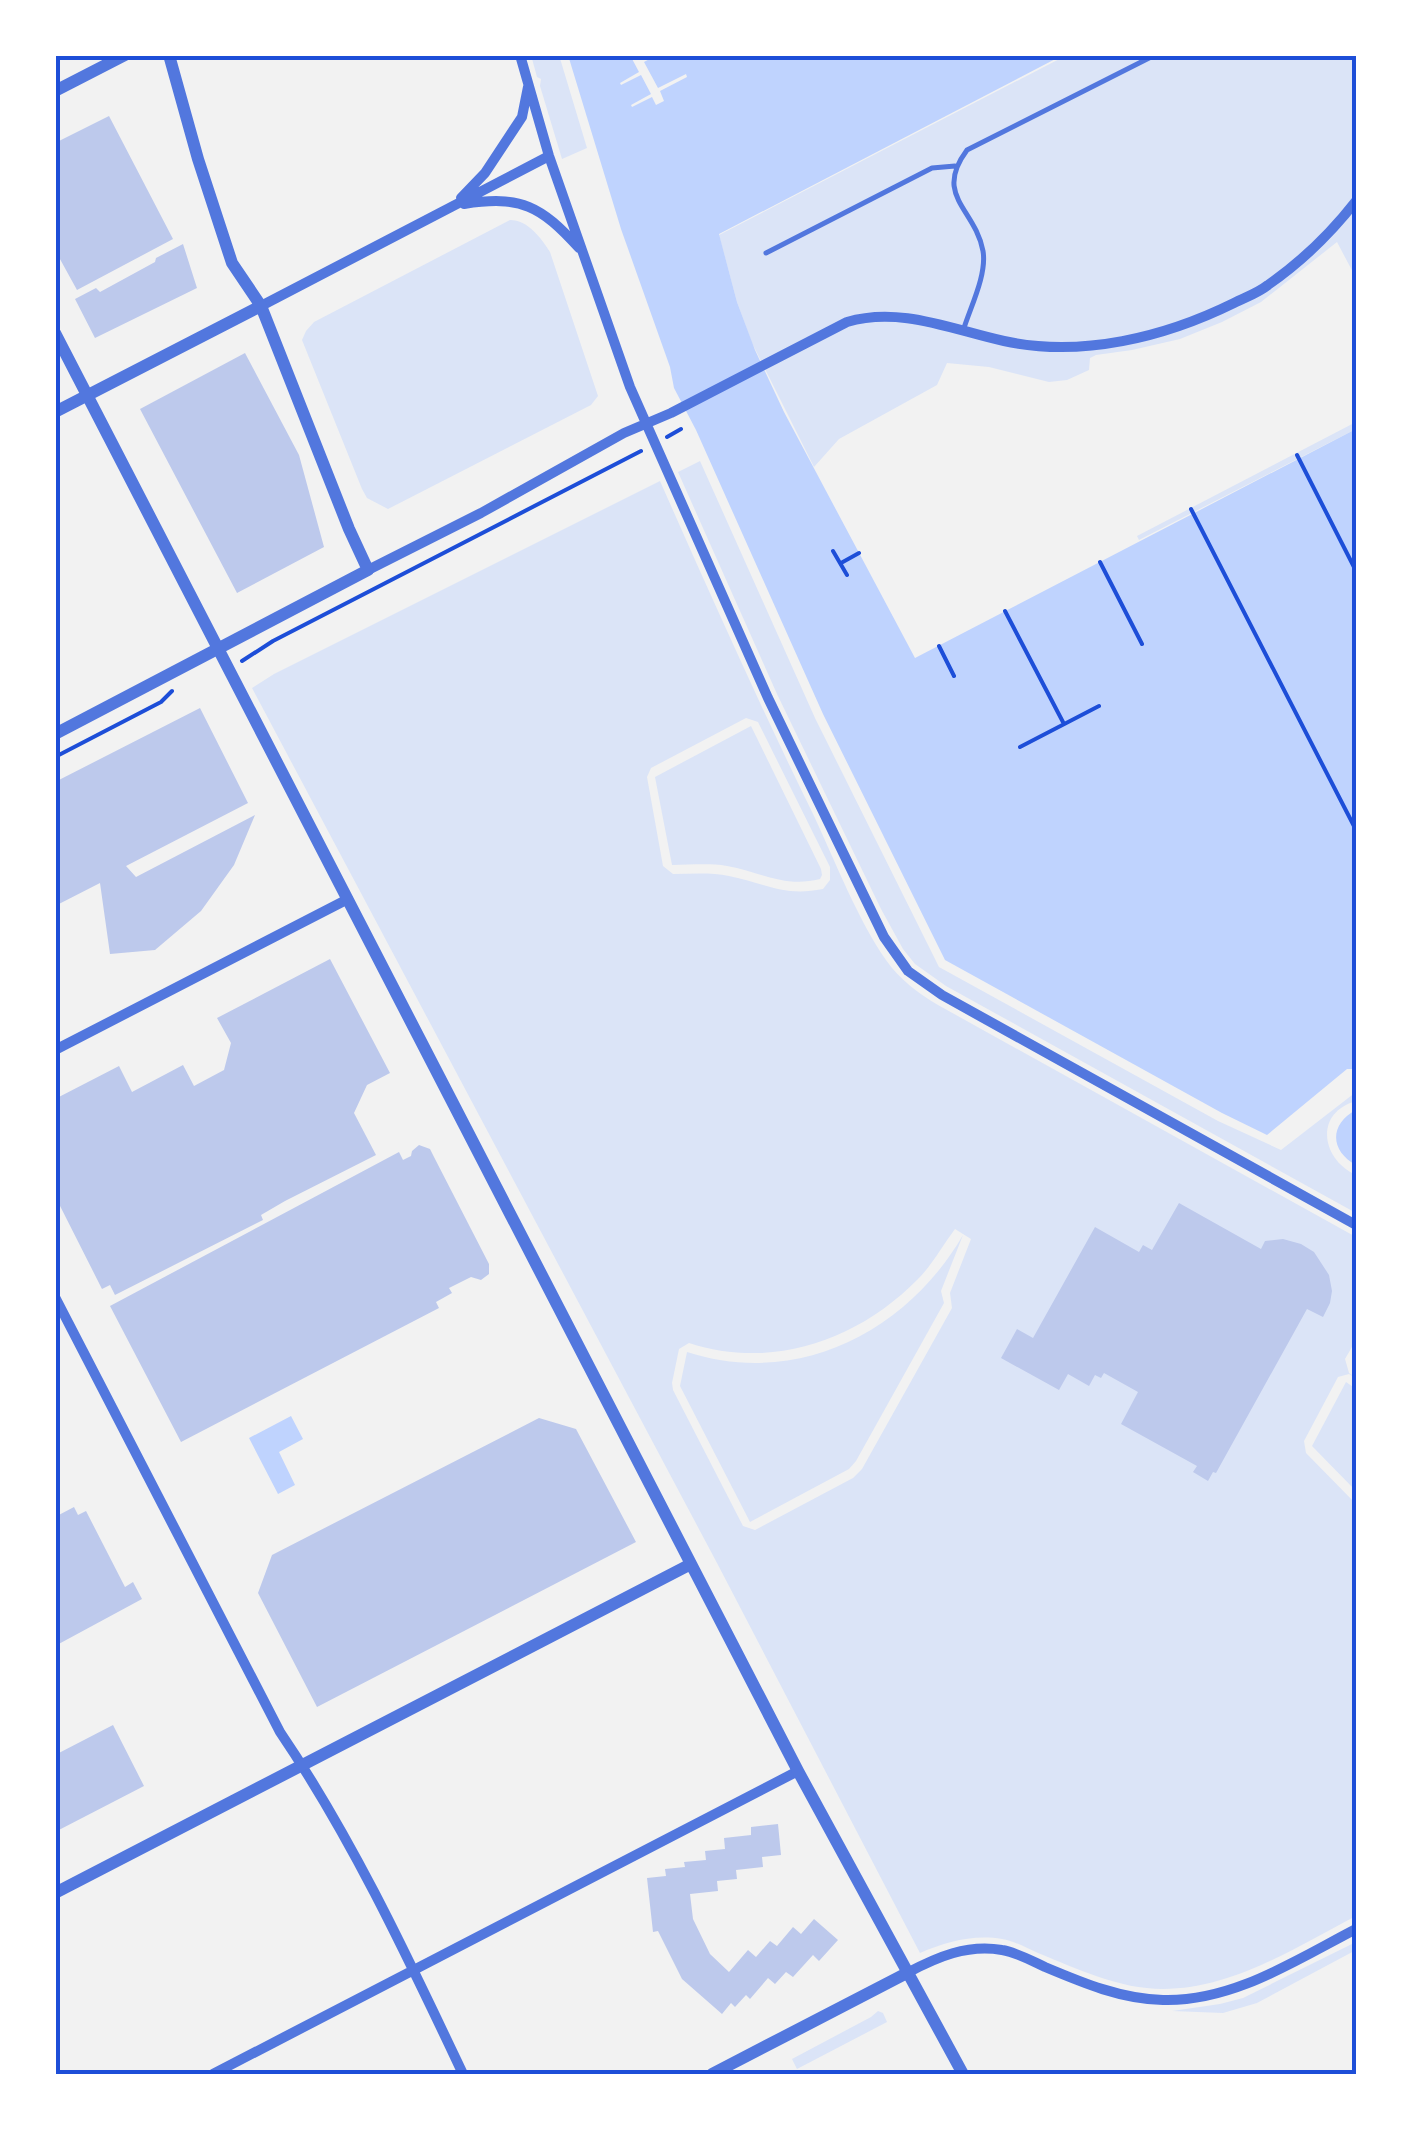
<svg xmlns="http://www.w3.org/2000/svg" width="1411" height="2129" font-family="'Space Grotesk',sans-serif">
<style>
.green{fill:#dbe4f7;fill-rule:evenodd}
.water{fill:#bfd3fe}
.pier{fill:#f2f2f2}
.building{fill:#bdc9ec}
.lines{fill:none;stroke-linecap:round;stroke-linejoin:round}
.path{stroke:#1d4ed8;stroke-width:4}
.service{stroke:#5277de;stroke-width:5}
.minor{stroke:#5277de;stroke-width:10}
.tertiary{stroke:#5277de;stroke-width:12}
.neatline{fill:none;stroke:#1d4ed8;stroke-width:4}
</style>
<rect width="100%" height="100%" fill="#f2f2f2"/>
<!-- green -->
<path class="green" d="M531 55H559L587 148 562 159 540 86 541 79 537 77Z
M1067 55H1356V278L1337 242 1261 302 1222 322 1180 339 1132 350 1096 355 1090 358 1089 370 1067 380 1049 382 989 367 947 363 937 385 839 439 814 467 752 343 737 302 719 235Z
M510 220C528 220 541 238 550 252L598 396 591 405 388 509 367 498 362 489 302 340 306 331 314 322Z
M1356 422V429L1139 540 1137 536Z
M700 461 815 718 939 967 1218 1121 1281 1150 1356 1092V1101C1314 1113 1321 1159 1356 1175V1213L946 986 915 964 903 949 881 909 777 694 678 472Z
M660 481C710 594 760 706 814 816 836 863 857 918 886 960 900 980 918 993 938 1005L1356 1237V1340L1345 1359 1349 1373 1356 1378 1349 1374 1338 1377 1304 1441 1306 1453 1356 1504V1916C1296 1947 1233 1989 1163 1989 1119 1989 1078 1969 1038 1953 1027 1948 1014 1941 1002 1939 974 1934 945 1942 920 1953L717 1563 252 688 274 674ZM746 718 758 722 830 867V880L823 889C783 897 765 883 729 876 710 872 691 874 673 874L663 866 647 777 651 768ZM955 1229 971 1239 950 1293 952 1308 862 1469 853 1478 755 1530 743 1526 673 1390 672 1383 679 1349 689 1343C772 1370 857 1341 918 1279 932 1265 943 1245 955 1229Z
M751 726 821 869 822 875 820 879C784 888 761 872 727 866 709 863 690 865 672 865L655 777Z
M963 1235 941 1291 944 1303 856 1461 849 1469 750 1522 680 1386 687 1352C797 1388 907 1332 963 1235Z
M1346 1382 1356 1389V1491L1312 1446Z
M1356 1942V1950L1257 2003 1223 2013 1172 2011 1220 2004 1243 1998Z
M878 2011 883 2013 887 2022 797 2069 792 2059 871 2017Z"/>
<!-- water -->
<path class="water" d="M568 55H1063L719 234 737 302 755 350 784 412 915 658 1356 429V1069H1347L1267 1135 1222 1113 945 960 823 714 696 430 674 388 670 367 621 229Z
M1356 1110V1165C1330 1151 1329 1124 1356 1110Z
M291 1416 303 1439 279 1452 295 1485 278 1494 249 1438Z"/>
<!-- pier -->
<path class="pier" d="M630 55H640L642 58 657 55 644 62 658 88 686 74 687 77 660 91 664 101 656 105 652 97 632 107 631 105 651 94 641 75 621 85 620 83 639 72Z"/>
<!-- building -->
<path class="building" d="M109 116 173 239 77 290 55 250V143Z
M183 244 197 288 95 338 75 299 96 288 100 292 155 262 156 258Z
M245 353 299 455 324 547 237 593 140 409Z
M200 708 248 803 126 866 136 877 255 815 234 865 201 911 155 950 110 954 100 883 55 906V782Z
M330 959 390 1073 367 1085 354 1113 376 1155 285 1201 261 1215 263 1220 115 1295 110 1285 102 1289 55 1196V1099L119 1066 132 1092 183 1065 194 1086 224 1070 231 1043 217 1018Z
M419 1145 430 1149 434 1157 489 1264V1274L481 1280 471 1277 449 1288 452 1293 436 1302 439 1308 181 1442 110 1306 399 1152 403 1160 411 1156 412 1151Z
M1179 1203 1261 1249 1265 1241 1283 1239 1301 1244 1314 1252 1329 1275 1332 1291 1330 1303 1323 1317 1307 1309 1216 1473 1213 1472 1208 1481 1193 1472 1197 1466 1121 1424 1138 1392 1104 1373 1101 1378 1095 1375 1089 1386 1068 1374 1059 1390 1001 1358 1017 1329 1033 1338 1095 1227 1139 1252 1143 1245 1152 1250Z
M539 1418 576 1429 636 1542 317 1707 258 1593 272 1555Z
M74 1507 78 1515 86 1511 125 1587 133 1582 142 1599 55 1646V1517Z
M113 1725 144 1786 55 1832V1755Z
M778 1824 781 1855 762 1857 763 1867 736 1870 737 1879 717 1881 718 1891 690 1894 693 1919 710 1954 729 1972 748 1950 756 1957 770 1941 777 1946 793 1927 801 1934 814 1919 838 1940 819 1961 813 1955 793 1977 786 1972 775 1984 768 1978 750 1999 746 1995 735 2007 731 2003 722 2014 682 1979 658 1931 653 1932 647 1878 666 1876 665 1869 685 1867 684 1862 706 1860 705 1851 725 1849 724 1838 751 1835V1827Z"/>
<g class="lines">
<!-- path -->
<path class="path" d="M667 437 681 429
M1297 455 1356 571
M1191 509 1356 830
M833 551 847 575
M1100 562 1142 644
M841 563 859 553
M1005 611 1064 724
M939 646 954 676
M242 661 273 641 641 451
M1020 747 1099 706
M55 757 161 702 172 691"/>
<!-- service -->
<path class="service" d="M766 253 932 168 955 166
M964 328C971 306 987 274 983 251 975 208 933 196 967 150L1155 55"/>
<!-- minor -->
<path class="minor" d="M520 55 549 156 630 387 768 698 884 937 908 971 942 995 1356 1225
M461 198 485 173 522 117 528 87
M464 204C521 195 541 206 579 248
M261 306 549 156
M368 570 481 513 624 433 671 413 847 322C900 306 953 330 1004 341 1082 358 1165 337 1234 303 1246 297 1258 293 1268 285 1301 262 1331 233 1356 201
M55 1050 348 899
M55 1297 280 1732C352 1838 408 1958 463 2074
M907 1973C937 1957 967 1944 1002 1950 1016 1952 1032 1961 1045 1967 1083 1983 1121 1999 1163 2000 1233 2002 1296 1960 1356 1929
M213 2074 798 1771"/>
<!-- tertiary -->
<path class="tertiary" d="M55 91 125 55
M55 333 798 1771 963 2074
M55 412 261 306
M55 734 368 570 349 529 261 306 232 263 198 159 169 55
M55 1893 691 1564
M712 2074 907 1973"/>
</g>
<!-- border -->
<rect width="1411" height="2129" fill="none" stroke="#ffffff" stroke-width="115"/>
<rect x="58" y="58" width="1296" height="2014" class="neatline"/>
</svg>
